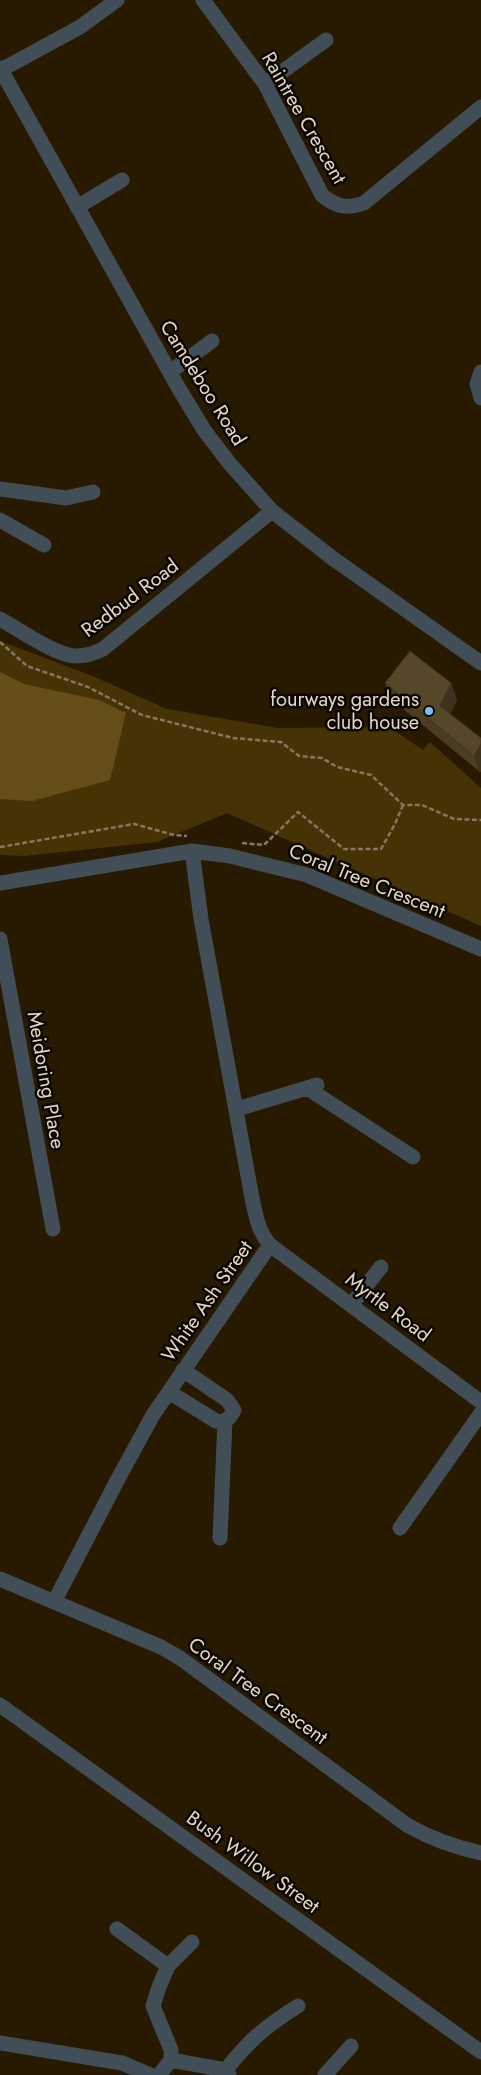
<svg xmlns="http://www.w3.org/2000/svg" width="481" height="2075" font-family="Jost,sans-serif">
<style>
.green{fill:#463305}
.water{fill:#644d19}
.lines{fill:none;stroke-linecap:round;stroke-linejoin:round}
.path{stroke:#827762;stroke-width:2.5;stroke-dasharray:5 2.5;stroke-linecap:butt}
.street{stroke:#414d57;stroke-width:15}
.wall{fill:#4a3d23}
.shaded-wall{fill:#3c321d}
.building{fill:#564729;stroke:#3c321d}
.poi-dot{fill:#78bff7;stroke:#0b0600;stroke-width:2}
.labels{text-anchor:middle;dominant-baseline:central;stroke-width:5;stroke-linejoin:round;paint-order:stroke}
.street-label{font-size:20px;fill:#e1d8c7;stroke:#0b0600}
.poi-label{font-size:20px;fill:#e1d8c7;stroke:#0b0600;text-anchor:end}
</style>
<rect width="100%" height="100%" fill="#271a00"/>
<!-- green -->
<path class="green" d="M0 641 90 675 167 709 278 728 389 727 423 750 430 742 481 788V926L227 813 157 842 24 856 0 855Z"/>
<!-- water -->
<path class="water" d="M0 672 24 684 99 700 126 713 110 780 32 801 0 799Z"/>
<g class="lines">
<!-- path -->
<path class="path" d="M0 642 27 666 88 687 142 715 233 738 281 742 299 756 322 758 337 767 371 775 403 805H422L454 819 481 820
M242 843 264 845 298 812 344 849H381L395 824 403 805
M0 847 134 824 174 835 187 836"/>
<!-- street -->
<path class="street" d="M203 0 265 84 322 195C336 207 347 209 364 203L481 107
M0 68 178 387 204 430 230 464 272 511 331 557 481 663
M1 70 80 27 117 0
M265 84 326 40
M77 207 122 180
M170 372 212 341
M481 372 477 384 481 398
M0 489 66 498 93 492
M0 520 44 545
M0 619C18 629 58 657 77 656 87 656 95 653 103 649L272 511
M0 883 192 851 230 856 307 875 481 949
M0 939 53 1229
M307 1088 413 1157
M237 1109 317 1085
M270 1245 481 1402
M351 1305 381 1267
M169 1392 216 1421C225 1423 230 1419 234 1410L227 1400 183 1370
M400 1528 481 1413
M220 1538 225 1421
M0 1579 161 1647 180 1658 407 1825C431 1839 454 1847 481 1853
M54 1602 119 1477 153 1415 270 1245C258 1231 256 1216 252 1198L201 919 192 851
M0 1705 481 2052
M117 1929 168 1966
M0 2043 122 2063 150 2075
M171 2060 220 2069 229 2075
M225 2071C248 2041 266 2026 298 2006
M159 2075 171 2060V2050L153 2006 159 1987 168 1966 192 1942
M325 2075 351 2046"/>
</g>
<!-- wall -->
<path class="wall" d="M385 683H451L457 700 450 714 481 738V771L480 772 391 699Z"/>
<!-- shaded-wall -->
<path class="shaded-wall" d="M451 683 457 700 446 722 440 706Z
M481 744V771L480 772 474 756Z"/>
<!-- building -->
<path class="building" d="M410 651 451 683 440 706 481 738V744L474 756 385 683Z"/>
<!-- markers -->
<circle class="poi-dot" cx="429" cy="711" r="5"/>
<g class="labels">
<!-- street labels -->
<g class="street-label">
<text transform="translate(304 118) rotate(60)">Raintree Crescent</text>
<text transform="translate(203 383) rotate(58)">Camdeboo Road</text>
<text transform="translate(130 598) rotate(-37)">Redbud Road</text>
<text transform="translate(367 881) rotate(22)">Coral Tree Crescent</text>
<text transform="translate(46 1080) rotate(80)">Meidoring Place</text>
<text transform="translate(207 1301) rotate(-55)">White Ash Street</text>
<text transform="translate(388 1307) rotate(37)">Myrtle Road</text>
<text transform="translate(258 1691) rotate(36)">Coral Tree Crescent</text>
<text transform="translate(253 1862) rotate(36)">Bush Willow Street</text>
</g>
<!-- poi labels -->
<g class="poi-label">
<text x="419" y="699">fourways gardens<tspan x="419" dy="23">club house</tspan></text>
</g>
</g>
</svg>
